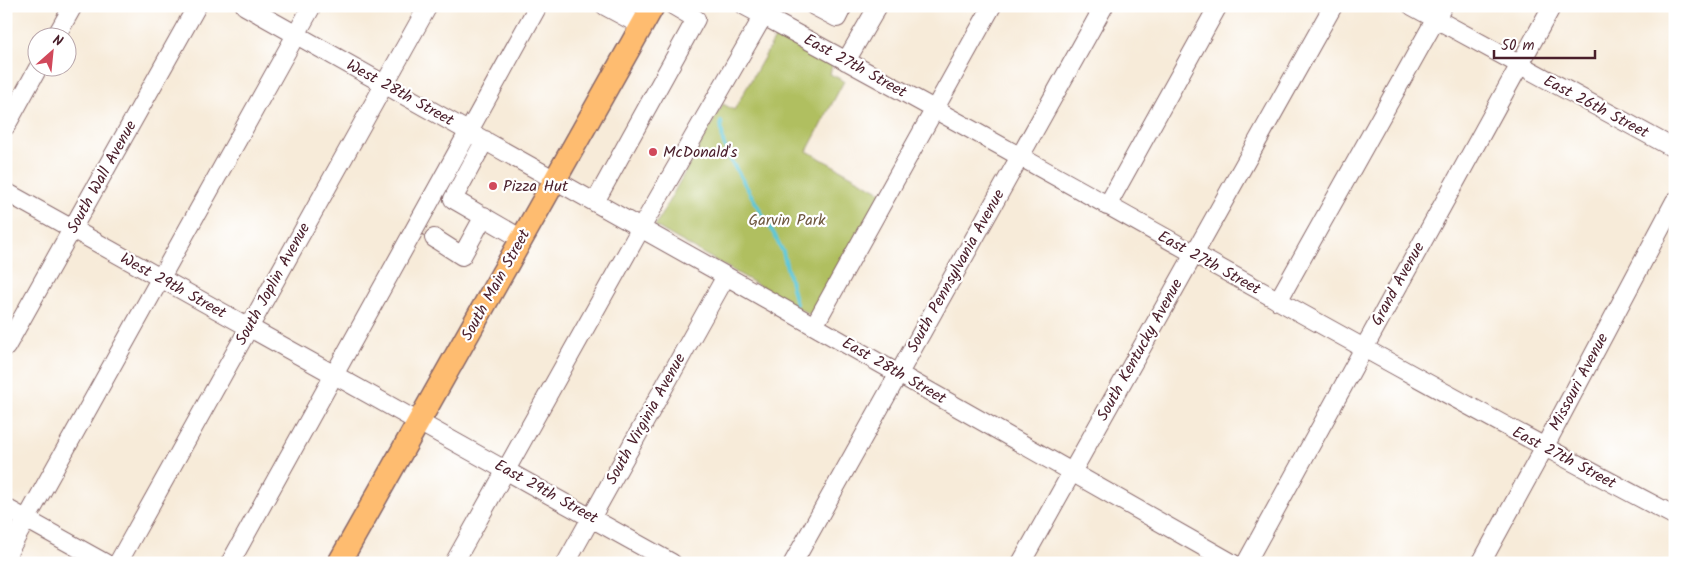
<svg xmlns="http://www.w3.org/2000/svg" width="1681" height="569" font-family="Kalam,sans-serif">
<style>
.green{fill:#b0bf61;stroke:#7d6f46}
.lines{fill:none;stroke-linecap:round;stroke-linejoin:round}
.stream{stroke:#5dc7d8;stroke-width:4}
.minor-casing{stroke:#876668;stroke-width:20}
.major-casing{stroke:#876668;stroke-width:25}
.minor{stroke:#fff;stroke-width:18}
.major{stroke:#febc70;stroke-width:22}
.poi-dot{fill:#d1495b;stroke:#fff;stroke-width:2}
.labels{text-anchor:middle;dominant-baseline:central;stroke-width:4.5;stroke-linejoin:round;paint-order:stroke}
.street-label{font-size:16px;fill:#4a1f2b;stroke:#fff}
.poi-label{font-size:16px;fill:#4a1f2b;stroke:#fff;text-anchor:start}
.park-label{font-size:16px;fill:#6e573e;stroke:#fff}
</style>
<rect width="100%" height="100%" fill="#fff"/>
<filter id="ink" filterUnits="userSpaceOnUse"><feTurbulence type="fractalNoise" baseFrequency=".02" numOctaves="2"/><feDisplacementMap in="SourceGraphic" scale="10" xChannelSelector="R" yChannelSelector="G"/><feConvolveMatrix kernelMatrix="1 2 1 2 8 2 1 2 1" color-interpolation-filters="sRGB"/></filter>
<filter id="wash" filterUnits="userSpaceOnUse"><feTurbulence type="fractalNoise" baseFrequency=".0096" numOctaves="4" result="noise"/><feDisplacementMap in="SourceGraphic" scale="20" xChannelSelector="R" yChannelSelector="G"/><feGaussianBlur stdDeviation="1.12" result="paint"/><feColorMatrix in="noise" values="0 0 0 0 0 0 0 0 0 0 0 0 0 0 0 0 0 1.4 0 .05"/><feComposite in="paint" operator="in"/></filter>
<g filter="url(#wash)">
<rect width="100%" height="100%" fill="#f7ebd9"/>
<!-- green -->
<path class="green" d="M778 33 827 60 832 66 830 74 844 81 807 151 886 195 816 318 655 226 723 104 734 110Z"/>
<g class="lines">
<!-- stream -->
<path class="stream" d="M721 122 723 142 730 159 774 234 783 252 796 304"/>
</g>
</g>
<g filter="url(#ink)">
<g class="lines">
<defs>
<path id="minor" d="M245 6 726 276 1232 563
M605 6 642 26
M745 6C1057 173 1361 352 1675 516
M814 6 837 18 843 6
M1412 6 1675 149
M55 38 73 6
M846 61 878 6
M6 126 38 68
M485 140 453 199 522 239
M6 192 672 563
M595 202 696 19 674 6
M1107 206 1218 6
M434 238 462 256 484 216
M1278 301 1443 6
M814 326 992 6
M6 347 197 6
M6 508 105 563
M6 556 312 6
M118 563 428 6
M230 563 538 6
M454 563 641 228 769 6
M566 563 726 276
M793 563 1104 6
M1021 563 1333 6
M1246 563 1552 6
M1481 563 1544 448 1675 201"/>
<path id="major" d="M339 563 653 6"/>
</defs>
<!-- minor casing -->
<use href="#minor" class="minor-casing"/>
<!-- major casing -->
<use href="#major" class="major-casing"/>
<!-- minor -->
<use href="#minor" class="minor"/>
<!-- major -->
<use href="#major" class="major"/>
</g>
</g>
<!-- markers -->
<g class="poi-dot">
<circle cx="653" cy="152" r="5"/>
<circle cx="493" cy="186" r="5"/>
</g>
<g class="labels">
<!-- street labels -->
<g class="street-label">
<text transform="translate(855 66) rotate(29)">East 27th Street</text>
<text transform="translate(400 93) rotate(29)">West 28th Street</text>
<text transform="translate(1596 107) rotate(28)">East 26th Street</text>
<text transform="translate(102 177) rotate(-61)">South Wall Avenue</text>
<text transform="translate(1209 263) rotate(29)">East 27th Street</text>
<text transform="translate(956 271) rotate(-61)">South Pennsylvania Avenue</text>
<text transform="translate(273 284) rotate(-61)">South Joplin Avenue</text>
<text transform="translate(1398 284) rotate(-61)">Grand Avenue</text>
<text transform="translate(496 285) rotate(-61)">South Main Street</text>
<text transform="translate(173 286) rotate(29)">West 29th Street</text>
<text transform="translate(1140 350) rotate(-61)">South Kentucky Avenue</text>
<text transform="translate(894 371) rotate(30)">East 28th Street</text>
<text transform="translate(1579 382) rotate(-62)">Missouri Avenue</text>
<text transform="translate(646 419) rotate(-61)">South Virginia Avenue</text>
<text transform="translate(1564 458) rotate(28)">East 27th Street</text>
<text transform="translate(546 492) rotate(29)">East 29th Street</text>
</g>
<!-- poi labels -->
<g class="poi-label">
<text x="663" y="152">McDonald's</text>
<text x="503" y="186">Pizza Hut</text>
</g>
<!-- park labels -->
<g class="park-label">
<text x="787" y="220">Garvin Park</text>
</g>
</g>
<!-- margin -->
<rect width="1681" height="569" fill="none" stroke="#fff" stroke-width="25"/>
<!-- north arrow -->
<g transform="translate(52 52) rotate(27)"><circle r="24" fill="#ffffff" stroke="#b7a5aa"/>
<path d="M0-4L9 19L0 12L-9 19Z" fill="#d1495b"/>
<text y="-8" font-size="14" font-weight="bold" text-anchor="middle" fill="#4a1f2b">N</text>
</g>
<!-- scale -->
<path d="M1494 50v8h101v-8" fill="none" stroke="#4a1f2b" stroke-width="2.5"/>
<text x="1501" y="50" font-size="15" fill="#4a1f2b" stroke="#ffffff" stroke-width="4" paint-order="stroke">50 m</text>
</svg>
